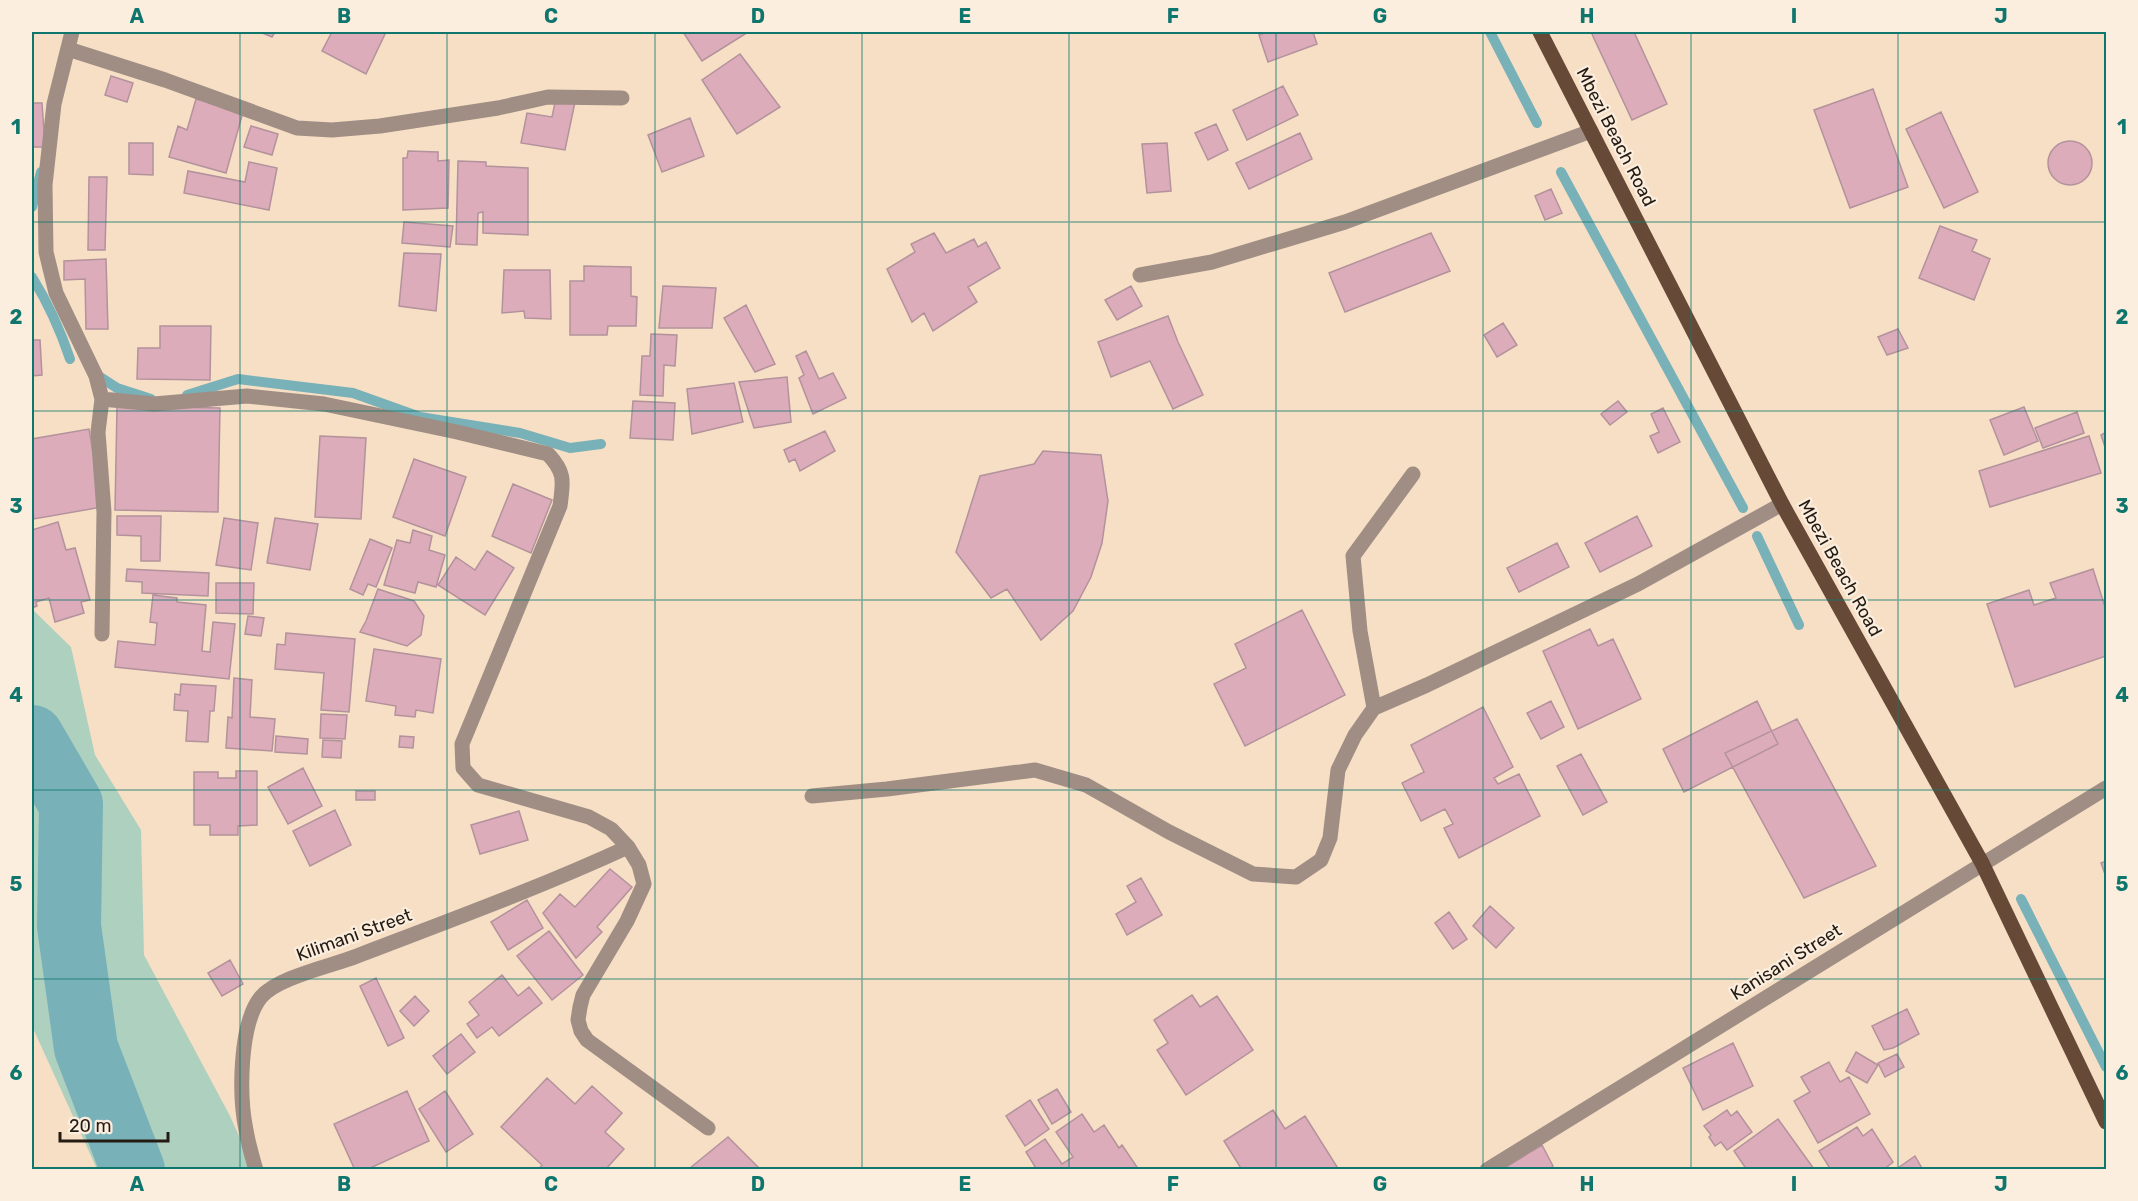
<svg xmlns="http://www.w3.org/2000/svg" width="2138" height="1201" font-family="Rubik,sans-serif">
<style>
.green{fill:#aed0be}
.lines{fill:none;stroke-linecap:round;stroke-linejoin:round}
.stream{stroke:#79b1b9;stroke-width:10}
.river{stroke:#79b1b9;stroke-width:64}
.building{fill:#dcacbb;stroke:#b3929c;stroke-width:1.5}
.minor{stroke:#a08e84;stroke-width:15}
.major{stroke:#674937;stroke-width:15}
.grid{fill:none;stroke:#0f766e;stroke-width:1.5;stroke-opacity:0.55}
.labels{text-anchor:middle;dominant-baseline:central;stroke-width:4.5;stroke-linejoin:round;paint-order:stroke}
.street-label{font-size:18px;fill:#241c13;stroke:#fceedf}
.neatline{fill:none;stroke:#0f766e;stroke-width:2}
.grid-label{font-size:20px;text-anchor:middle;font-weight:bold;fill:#0f766e}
</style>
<rect width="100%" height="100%" fill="#f6dfc5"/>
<!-- green -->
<path class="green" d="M32 609 71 647 95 755 141 830 144 955 230 1116 254 1169H97L32 1026Z"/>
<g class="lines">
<!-- stream -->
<path class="stream" d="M1490 32 1537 123
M1561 172 1743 508
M32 207 41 172
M32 277C48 303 60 329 70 359
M100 377 117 388 151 399
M187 395 238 379 353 393 420 417 520 433 570 448 601 444
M1757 536 1799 625
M2021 899 2106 1067"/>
<!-- river -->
<path class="river" d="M32 737 71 804 69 926 86 1048 133 1170"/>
</g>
<!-- building -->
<path class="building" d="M260 32H275L272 37Z
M332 32H386L366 74 322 51Z
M683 32H743L745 34 702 61Z
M1267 32H1313L1317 44 1268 62 1259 35Z
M1591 32H1634L1667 104 1632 120Z
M740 54 780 107 737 134 702 80Z
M111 76 133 83 127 102 105 95Z
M1283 86 1298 115 1247 140 1233 110Z
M1873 89 1908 187 1850 208 1814 110Z
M556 98 575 102 565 150 521 143 527 113 552 117Z
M196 99 243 112 226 173 169 157 178 126 187 130Z
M32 103H42L45 147H32Z
M1941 112 1978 192 1944 208 1906 129Z
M690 118 704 156 662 172 648 135Z
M1216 124 1228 150 1208 160 1195 133Z
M251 126 278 134 272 155 244 147Z
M1300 133 1312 159 1249 189 1236 163Z
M2048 163a22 22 0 1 1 44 0a22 22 0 1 1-44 0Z
M129 143H153V175L129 174Z
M1167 143 1171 191 1147 193 1142 144Z
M408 151 438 152V161L449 160 448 208 403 210V158H407Z
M458 161 486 162V166L528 168V235L483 233V212L478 213 477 245 456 244Z
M249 162 277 168 269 210 184 193 188 171 245 182Z
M89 177H107L105 250H88Z
M1551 189 1562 213 1545 220 1535 196Z
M404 222 453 226 450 247 402 243Z
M1940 226 1977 240 1972 251 1990 259 1974 300 1919 278Z
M934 233 946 253 974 239 978 247 986 242 1000 268 968 287 977 302 933 331 924 313 912 322 887 269 915 252 911 244Z
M1431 233 1450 271 1345 312 1329 273Z
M404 253 441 254 436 311 399 306Z
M106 259 108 329H86L85 279 64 280V261Z
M584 266 631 267V296L637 297 636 326H608L607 335H570V281H584Z
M504 270H550L551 319 525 318 524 311 502 313Z
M663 286 716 288 712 328H659Z
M1131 286 1142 306 1117 320 1105 300Z
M746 305 775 364 755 372 724 318Z
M1168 316 1178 342 1203 395 1173 409 1150 361 1111 377 1098 342Z
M1503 323 1517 345 1497 357 1484 335Z
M160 326H211L210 380 137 379 138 348H160Z
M1898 329 1908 348 1887 355 1878 337Z
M651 334 677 335 675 366 664 365 663 396 640 395 642 356H650Z
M32 340H40L42 375 32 376Z
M806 351 819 379 833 373 846 398 813 414 799 378 804 375 796 356Z
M787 377 791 422 754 428 739 382Z
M734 383 743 422 692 434 687 389Z
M633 401 675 403 673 440 630 438Z
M1618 401 1627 412 1610 425 1601 414Z
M117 406 220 408 218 512 115 510Z
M2024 407 2038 441 2004 455 1990 420Z
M1663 408 1680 442 1658 453 1650 436 1659 432 1651 414Z
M2077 412 2084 433 2043 448 2035 428Z
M89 429 102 507 34 519 32 505V439Z
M825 431 835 451 800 471 795 459 789 462 784 450Z
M2106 432V450L2101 435Z
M320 436 366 438 361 519 315 517Z
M2089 436 2101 473 1990 507 1979 471Z
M1043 451 1101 455 1108 501 1102 543 1091 577 1073 611 1041 640 1007 589 991 598 956 552 980 476 1034 464Z
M414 459 466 477 445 536 393 517Z
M513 484 552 500 531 553 492 536Z
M117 516H161L160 561H141V536L117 535Z
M1637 516 1652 546 1600 572 1585 543Z
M224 518 258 523 251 570 216 565Z
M275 518 318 524 310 570 267 563Z
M58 522 66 550 75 548 90 600 81 602 84 613 55 622 49 598 36 602 37 606 32 608V530Z
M413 530 432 536 429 550 445 555 436 587 418 582 415 593 384 585 397 540 410 543Z
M370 539 392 548 376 587 368 584 363 595 350 589Z
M1557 543 1569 567 1519 592 1507 568Z
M487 551 514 568 485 615 438 585 456 557 475 570Z
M127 569 209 573 208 596 142 593V582L126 581Z
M2093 569 2106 610V656L2015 687 1987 604 2029 590 2034 605 2056 598 2050 583Z
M216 583H254L253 614 216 613Z
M378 589 414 601 424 616 421 635 407 646 360 632 366 621Z
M153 595 177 598V602L206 605 202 651 210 652 213 622 235 624 229 679 115 667 118 641 155 645 157 623 150 622Z
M1302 610 1345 695 1245 746 1214 684 1246 668 1235 644Z
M248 616 264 618 261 636 245 634Z
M1590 629 1598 646 1613 639 1641 699 1578 729 1543 651Z
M286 633 355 639 349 712 321 710 324 673 275 669 277 644 285 645Z
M374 649 441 659 433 713 416 710 415 717 395 715 396 706 366 701Z
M234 678 252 680 250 717 275 719 272 751 226 748 228 717 232 718Z
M181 684 216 686 214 711H210L208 742 186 741 188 711 174 710 175 694 180 695Z
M1551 701 1564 727 1541 739 1527 713Z
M1757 701 1778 744 1684 792 1663 749Z
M1483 707 1513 767 1494 778 1498 784 1519 774 1540 816 1459 858 1444 828 1453 824 1445 809 1421 821 1402 783 1424 772 1411 745Z
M321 714 347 715 345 739 320 738Z
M1797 719 1876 866 1804 898 1725 753Z
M276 736 308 739 307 754 275 752Z
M400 736 414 737 413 748 399 747Z
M323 740 342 741 341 758 322 757Z
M1581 754 1607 802 1583 815 1557 766Z
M303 768 322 806 288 824 268 787Z
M236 771H257V825L238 826V835H210V825H194V772H218V778H236Z
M356 791H375V800H356Z
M335 810 351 845 310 866 293 831Z
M519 811 528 840 480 854 471 825Z
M2106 861V877L2101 863Z
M610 869 632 887 597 927 602 932 576 958 543 913 560 894 575 907Z
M1141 878 1162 915 1127 935 1116 914 1136 902 1127 886Z
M527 900 543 928 508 950 491 922Z
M1490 906 1514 928 1496 948 1473 926Z
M1449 912 1467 939 1453 949 1435 923Z
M549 931 583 975 552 1000 517 956Z
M230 960 243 984 222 996 208 973Z
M502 975 518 996 529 987 542 1003 499 1036 492 1027 477 1038 467 1024 479 1015 469 1002Z
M376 978 404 1038 388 1046 360 986Z
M1192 995 1200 1007 1217 996 1253 1050 1186 1095 1157 1050 1168 1043 1154 1020Z
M415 996 429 1011 414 1026 400 1011Z
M1907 1009 1919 1034 1893 1048 1884 1050 1872 1026Z
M461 1034 475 1052 447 1074 433 1056Z
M1733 1043 1753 1086 1703 1110 1683 1068Z
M1856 1052 1878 1065 1867 1083 1846 1071Z
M1897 1054 1904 1067 1885 1077 1878 1063Z
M1829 1062 1840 1082 1849 1077 1870 1114 1818 1143 1794 1101 1810 1092 1801 1077Z
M547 1078 575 1104 592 1086 622 1113 605 1132 624 1149 605 1170H538L542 1165 501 1127Z
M1057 1089 1071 1112 1052 1124 1038 1100Z
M407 1091 429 1141 366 1170H355L334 1124Z
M445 1091 473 1134 446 1152 419 1109Z
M1030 1100 1049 1129 1025 1146 1006 1116Z
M1273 1110 1285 1129 1305 1116 1339 1170H1242L1224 1141Z
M1727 1110 1731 1116 1737 1111 1752 1132 1727 1150 1721 1142 1715 1146 1709 1137 1711 1135 1704 1126Z
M1082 1114 1094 1132 1104 1125 1119 1148 1122 1145 1137 1167 1133 1170H1037L1026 1152 1045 1139 1062 1164 1073 1157 1056 1132Z
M1778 1119 1814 1169 1813 1170H1747L1734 1151Z
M1857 1127 1863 1136 1872 1129 1893 1162 1883 1170H1831L1819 1151Z
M728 1137 760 1169 692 1170 690 1168Z
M1542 1145 1553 1166 1548 1170H1501Z
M1915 1156 1923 1170H1895Z"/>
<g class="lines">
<!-- minor -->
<path class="minor" d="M72 32 54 104 45 185 46 252 56 293 96 376 102 399 98 432 104 512 102 634
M68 49 165 80 297 128 332 130 380 126 498 108 548 97 622 98
M1140 275 1212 262 1345 222 1591 131
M102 399 154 404 247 396 324 404 457 432 548 454C566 473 563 482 560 506L462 744 463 768 478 785 589 817 611 829 628 847 639 865 644 884 627 921 583 995 580 1007 578 1020 581 1031 587 1040 708 1128
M1374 708 1360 631 1353 556 1413 474
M812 796 887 789 1035 770 1086 785 1169 832 1253 874 1296 877 1321 860 1330 838 1338 770 1355 735 1374 708 1427 685 1638 584 1782 504
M256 1170C252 1156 248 1143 246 1130 239 1096 239 1024 261 997 278 977 332 966 357 956 448 921 539 888 628 847
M1487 1170 2106 788"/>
<!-- major -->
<path class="major" d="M1540 32 1782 504 1982 863 2106 1122"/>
</g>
<!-- grid -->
<path class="grid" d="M240 32V1170M447 32V1170M655 32V1170M862 32V1170M1069 32V1170M1276 32V1170M1483 32V1170M1691 32V1170M1898 32V1170M32 222H2106M32 411H2106M32 600H2106M32 790H2106M32 979H2106"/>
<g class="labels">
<!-- street labels -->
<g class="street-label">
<text transform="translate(1616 137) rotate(63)">Mbezi Beach Road</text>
<text transform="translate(1840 568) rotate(61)">Mbezi Beach Road</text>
<text transform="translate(354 935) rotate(-20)">Kilimani Street</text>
<text transform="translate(1786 962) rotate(-32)">Kanisani Street</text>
</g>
</g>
<!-- border -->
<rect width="2138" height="1201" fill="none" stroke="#fceedf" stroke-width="66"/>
<!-- scale -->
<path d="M60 1132v9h108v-9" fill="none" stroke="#241c13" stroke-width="3"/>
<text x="69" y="1132" font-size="18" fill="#241c13" stroke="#fceedf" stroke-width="4.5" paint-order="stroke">20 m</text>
<rect x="33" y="33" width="2072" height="1135" class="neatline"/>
<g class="grid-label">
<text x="137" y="23">A</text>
<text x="344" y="23">B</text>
<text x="551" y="23">C</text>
<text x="758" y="23">D</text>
<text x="965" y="23">E</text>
<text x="1173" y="23">F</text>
<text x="1380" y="23">G</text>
<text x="1587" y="23">H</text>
<text x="1794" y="23">I</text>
<text x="2001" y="23">J</text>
<text x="16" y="134">1</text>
<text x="2122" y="134">1</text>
<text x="16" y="324">2</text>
<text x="2122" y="324">2</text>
<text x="16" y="513">3</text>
<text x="2122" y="513">3</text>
<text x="16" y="702">4</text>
<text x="2122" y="702">4</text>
<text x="16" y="891">5</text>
<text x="2122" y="891">5</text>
<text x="16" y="1080">6</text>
<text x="2122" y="1080">6</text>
<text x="137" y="1191">A</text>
<text x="344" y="1191">B</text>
<text x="551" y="1191">C</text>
<text x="758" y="1191">D</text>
<text x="965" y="1191">E</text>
<text x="1173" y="1191">F</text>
<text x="1380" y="1191">G</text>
<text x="1587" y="1191">H</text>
<text x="1794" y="1191">I</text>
<text x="2001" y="1191">J</text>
</g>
</svg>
